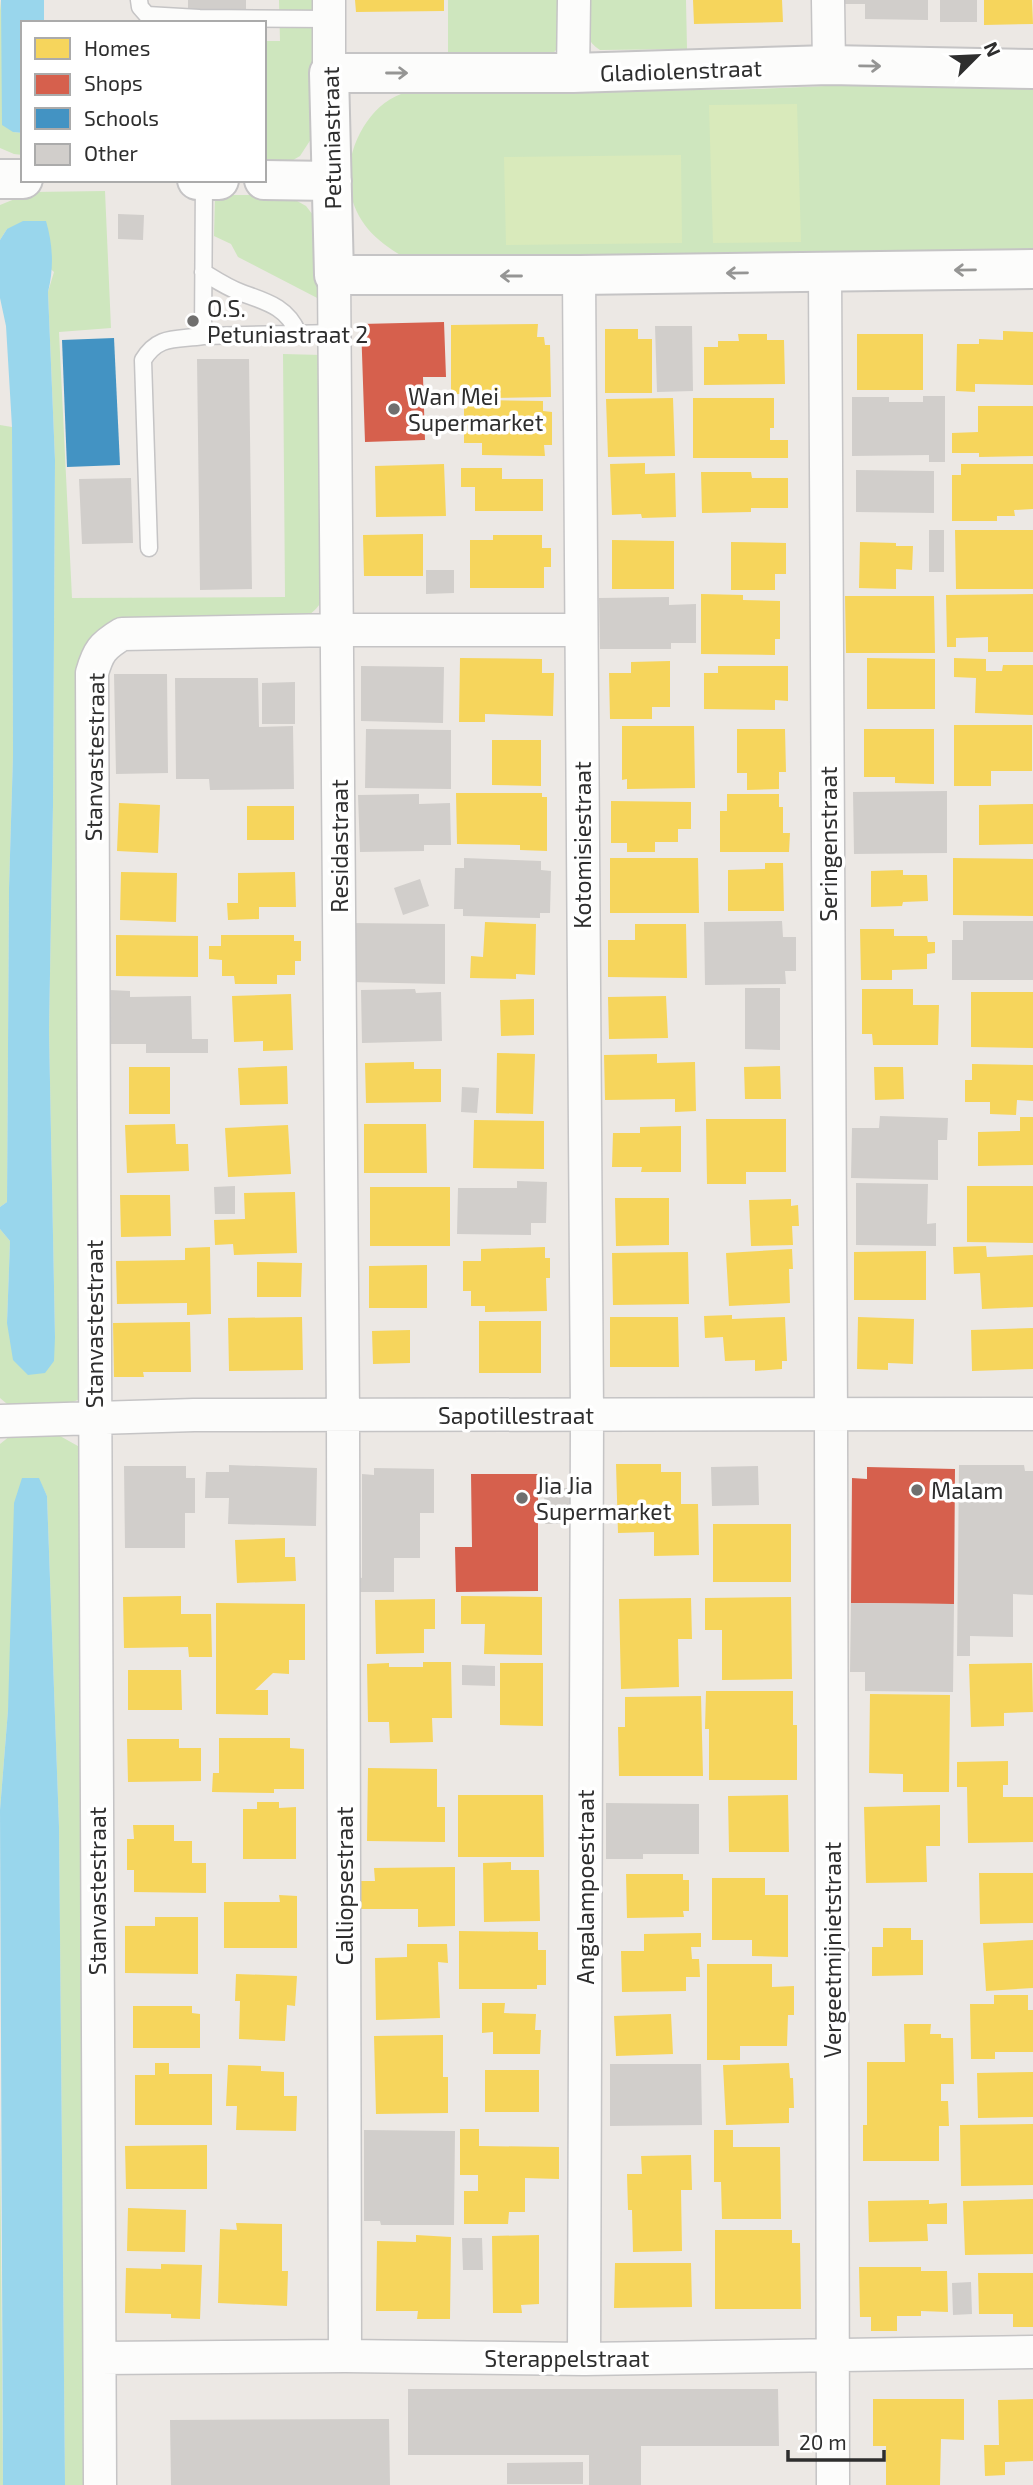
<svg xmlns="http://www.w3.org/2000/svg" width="1033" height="2485" font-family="'Exo 2',sans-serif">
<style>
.green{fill:#cee6be}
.pitch{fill:#d9eabb}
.water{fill:#99d6ec}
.homes{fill:#f6d55c}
.shops{fill:#d6604d}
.schools{fill:#4393c3}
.building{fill:#d1cecb}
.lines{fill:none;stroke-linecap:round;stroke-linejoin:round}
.lane-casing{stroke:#c5c4c5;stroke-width:19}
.street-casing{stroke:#c5c4c5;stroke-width:35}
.secondary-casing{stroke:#c5c4c5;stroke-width:42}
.lane{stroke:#fcfcfb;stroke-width:16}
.street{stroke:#fcfcfb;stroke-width:32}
.secondary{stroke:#fcfcfb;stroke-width:38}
.oneway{stroke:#959594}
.poi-dot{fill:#706f6e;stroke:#fff;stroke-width:2.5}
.labels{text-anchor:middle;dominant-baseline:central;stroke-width:7;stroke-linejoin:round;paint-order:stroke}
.street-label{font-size:23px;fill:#2e2e2e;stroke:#fff}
.poi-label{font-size:23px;fill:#2e2e2e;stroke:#fff;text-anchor:start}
</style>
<rect width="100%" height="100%" fill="#ece8e4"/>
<!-- green -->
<path class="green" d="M0 0 13 132 23 133V155L14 154 0 148Z
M279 0H317L313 136 300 156 288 163 264 167V41H280Z
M448 0H562V43L549 58 448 61Z
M586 0H686L687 49 600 50C581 38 585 20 586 0Z
M957 79 1033 80V258L408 259C379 244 355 223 350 189 344 153 366 107 401 94 423 85 451 89 475 88 553 87 630 91 708 90 791 89 874 83 957 79Z
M105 191 111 328 59 332 72 598 285 597 283 354 322 355 326 592C320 606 315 613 300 619L103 635 88 1394C65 1410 39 1408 13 1409L0 1398V1229L10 1241 7 1323 55 1337 49 1031 53 805 55 460 48 292 54 272 7 229 0 240V205L32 192Z
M215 195H276L290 197 306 206 316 219 323 301 238 257 231 244 214 236Z
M0 425 12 427 13 755 9 888 7 1202 0 1207Z
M24 1434 60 1436 85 1450 86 2485H65L59 1826 47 1496 38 1478 8 1710 0 1810V1444L10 1436Z
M0 2121 3 2485H0Z"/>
<!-- pitch -->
<path class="pitch" d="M797 104 801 242 713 243 709 105Z
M681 155 682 243 506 245 504 157Z"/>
<!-- water -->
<path class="water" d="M1 0H44V23H23V133L13 132 2 125Z
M23 221H46C53 245 54 268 48 292L55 460 53 805 49 1031 55 1337 54 1361 45 1373 28 1375 13 1360 7 1323 10 1241 0 1229V1207L7 1202 9 888 13 755 12 427 6 326 0 298V240L7 229Z
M22 1478H39L47 1496 59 1826 65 2485H3L0 1810 8 1710 14 1503Z"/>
<!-- homes -->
<path class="homes" d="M355 0H444V11L356 12Z
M693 0H782L783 22 694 24Z
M984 0H1032L1033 24 984 25Z
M538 324 537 337H544L545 345H550L551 397 488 398 489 394H451V325Z
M605 329H638V339H652V393H605Z
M1003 331 1033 332V385L975 384V392L956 391 957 344H979V339L1003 340Z
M738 334H767V340H784L785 384 704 385V347H718V341H739Z
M857 334H923V390H857Z
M673 398 675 456 608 457 606 399Z
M693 398H774V428H770V440H788V458H693Z
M480 400 543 401V411L552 412V445H544L545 456 482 455V443H464V405H480Z
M978 406H1033V456L979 457V453H952V433L978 432Z
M645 463V474L675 473 676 517 642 518 641 514 612 515 610 464Z
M444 464 446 516 376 517 375 466Z
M961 464H1033V509L1014 510 1015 516H997V521H952V475H961Z
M461 468H502V479H543V511H475V487H461Z
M701 472H751L752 478H788V508H751V512L702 513Z
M955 530H1033V589H956Z
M423 534V576H364L363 535Z
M493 535H542V548H551V567H544V588H470V540H493Z
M612 540 674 541V589H612Z
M731 542 786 543V574H775V590H731Z
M860 542 896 543V546H913L912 570 896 569V589L859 588Z
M701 594 743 595V600L780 601V639H775V655L701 654Z
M1033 594V652H988V637L956 638V647H947L946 595Z
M845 596H934L935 653H846Z
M460 658 542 659V673H554L553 716 485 714V722H459Z
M867 658 935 659V709H867Z
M954 658 986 659V671H1002L1003 665H1033V715L975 713 976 678 954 677Z
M670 661V707H652V719H610L609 673H631V662Z
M718 666H788V701L775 700V710L704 709V673H718Z
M954 725H1032V771H991V786H954Z
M622 726H694L695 788 627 789V779L622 780Z
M737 729H785L786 772H779V789L747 790V773H737Z
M864 729H934V784L895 783V777H864Z
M492 740H541V786L492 785Z
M456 793H542V797H547V851L520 850V845L457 844Z
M727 794H779V807H783V833H790L789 852H720V811H727Z
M611 801 691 802V829H678V842H655V852H627V843H611Z
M119 803 160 805 158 853 117 851Z
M1033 804V844L979 845V805Z
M247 806H294V840H247Z
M610 858H698L699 913H610Z
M953 858 1033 859V916L953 915Z
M765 863H783L784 911H728V870L765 869Z
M903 870V875H927L928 901 903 902 902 906 871 907V871Z
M121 872 177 873 176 922 120 920Z
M295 872 296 907H259V919L228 920 227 903H238V873Z
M485 922 536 924 535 975 516 974V979L470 978 471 956 483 957Z
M635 924H686L687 978 608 977V940H635Z
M860 929H894V936H927L928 942H935V953L927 954V969L892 970V980H861Z
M116 935 198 936V977L116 976Z
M221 935H294V941H301V961H295V975H277V984H235L234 976H222V960L209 959V946H221Z
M862 989H913V1005H939L938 1045H873L872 1034H862Z
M971 992H1033V1048L971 1047Z
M291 994 293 1050 263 1051V1041L234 1042 232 996Z
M666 996 668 1038 609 1039 608 997Z
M534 999V1035L501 1036 500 1000Z
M497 1053 535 1054 533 1114 496 1113Z
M657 1054V1063L695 1062 696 1111 675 1112V1099L605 1100 604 1055Z
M414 1062V1069H441V1102L366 1103 365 1063Z
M972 1064 1033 1065V1101L1017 1100 1016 1115 990 1114V1102H965V1080H972Z
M287 1066 288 1104 240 1105 238 1068Z
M780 1066 781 1099H745L744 1067Z
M129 1067H170V1114H129Z
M874 1067H903L904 1099 875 1100Z
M1020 1117H1033V1165L978 1166V1132L1020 1131Z
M706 1119H786V1172H746V1184H707Z
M474 1120 544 1121V1169L473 1168Z
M175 1124 176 1144H188L189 1171 127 1173 125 1125Z
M364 1124H426L427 1173H364Z
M288 1125 291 1174 228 1177 225 1128Z
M681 1126V1172H641L642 1167H612L613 1133H640V1127Z
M967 1186H1033V1243L967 1242Z
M370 1187H450V1246H370Z
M295 1192 297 1253 234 1255 233 1244 215 1245 214 1220 245 1219 244 1193Z
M120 1195H170L171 1236 121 1237Z
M615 1198H669V1245L616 1246Z
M791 1199V1206L798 1205 799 1226H792L793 1245 751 1246 749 1200Z
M986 1246 987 1257 1033 1255V1307L982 1309 980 1273 954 1274 953 1247Z
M210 1247 211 1314 187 1315V1303L117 1304 116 1261 185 1260V1248Z
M545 1247V1258H550V1278H546L547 1311 485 1312V1306H471V1291H463V1261H481V1249Z
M792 1249 793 1269H789L790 1303 729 1306 726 1253Z
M926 1251V1300H854V1252Z
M688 1252 689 1304 613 1305 612 1253Z
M257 1262 302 1263 301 1297H257Z
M427 1265V1308H369V1266Z
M732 1315V1319L785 1317 787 1361H782V1369L755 1371V1360L725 1361 723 1337 705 1338 704 1316Z
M302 1317 303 1370 229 1371 228 1318Z
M610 1317H678L679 1367H610Z
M858 1317 914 1319 913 1364 888 1363V1370L857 1369Z
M479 1321H541V1373H479Z
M190 1322 191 1372H143L144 1377H114L113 1323Z
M1033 1328V1369L972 1371 971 1330Z
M410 1330V1363L373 1364 372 1331Z
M616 1464H661V1472H681V1504H698L699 1555 654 1556V1532L618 1533Z
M713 1524H791V1582H713Z
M285 1538V1557H295L296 1581 237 1583 235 1540Z
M181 1596V1614H211L212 1657H189L188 1647 124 1648 123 1597Z
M461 1596 542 1597V1655L484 1654 485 1624H461Z
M791 1597 792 1679 722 1680V1630H705V1598Z
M691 1598 692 1639H678L679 1687 621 1689 619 1599Z
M435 1599V1629H424V1653L376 1654 375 1600Z
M216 1603 305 1604V1660H289V1674L273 1673 255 1690H268V1715L216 1714Z
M423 1662H451L452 1718H432L433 1742 390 1743 389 1722H368L367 1664 389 1663V1667H423Z
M500 1663H543V1726L500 1725Z
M1032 1663 1033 1712 1004 1713V1726L971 1727 969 1664Z
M128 1670H181L182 1710H128Z
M706 1691H793V1725H797V1780H709V1729H705Z
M870 1694 950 1695 949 1792H903V1774L869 1773Z
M701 1696 703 1776H619L618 1727H625V1697Z
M219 1738H290V1748L304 1749V1789H274V1793L212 1792 213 1773H219Z
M127 1739H179V1748H201V1781L128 1782Z
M1008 1761V1785H1003V1797H1033V1842L968 1843 967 1787H957V1762Z
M368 1768 437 1769V1807H445V1842L367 1841Z
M458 1795H543L544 1857H458Z
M788 1795 789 1852H729L728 1796Z
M257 1802H279V1808L296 1807V1859H243V1809H257Z
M940 1805V1846H926L927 1882 866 1883 864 1807Z
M133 1825H174V1841H192V1863H206V1893L134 1892V1870H127V1839H134Z
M511 1862V1870H539L540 1921 484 1922 483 1863Z
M455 1867V1926L418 1927V1909H361V1881H375L374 1868Z
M979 1873H1033V1923L980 1924Z
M626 1874H683V1880H689V1911H683L684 1917 627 1918Z
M712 1878H765V1895H788V1957L752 1956V1940H712Z
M279 1895 297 1896V1948H224V1902H280Z
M155 1917H198V1974L125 1973V1926H155Z
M883 1928H911V1940H923V1975L872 1976V1947H883Z
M459 1931 538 1932V1950H546V1985H537V1989H459Z
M701 1933V1947H691L692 1959H699L700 1977H686V1991L622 1992 621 1951H644V1934Z
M1033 1940V1988L986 1991 983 1943Z
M407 1944H447L448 1963 438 1962 440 2018 376 2020 375 1958 407 1957Z
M707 1964H772V1987L794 1986V2015H788L787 2046H740V2060H707Z
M236 1974 297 1976 295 2006 287 2005 285 2041 239 2039 240 2001H235Z
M994 1995H1028V2010H1033V2052H995V2059H971L970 2004H994Z
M482 2003H505L504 2013 536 2014 535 2030H541L540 2054H493V2032L482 2033Z
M133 2006H192V2013L200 2014V2048H133Z
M671 2014 673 2054 616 2056 614 2016Z
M904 2024H931L930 2034H941V2038H953L954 2084H941V2101H948L949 2126H939V2161H863V2125H867V2062H905Z
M443 2035V2077H448V2113L376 2114 374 2036Z
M155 2063H169V2074H212V2125H135V2075H155Z
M789 2063 790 2078H793L794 2108H789V2123L726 2125 723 2065Z
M228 2065 261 2066V2071L284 2072V2096H297L296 2131 236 2130 237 2106H226Z
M485 2070H539V2112H485Z
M1033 2072V2117L978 2118 977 2073Z
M1033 2124V2185L961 2186 960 2125Z
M460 2129H479V2146L559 2147V2179L525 2178V2212H509L508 2224H464V2191H478V2175H460Z
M714 2130H733V2147H780L781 2219H722L721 2182H714Z
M207 2145V2189H126L125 2146Z
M691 2155 692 2190H681L682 2251 633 2252 632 2210H628L627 2174H642L641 2156Z
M1033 2199V2254L965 2255 963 2201Z
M929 2200V2204L947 2203V2224H927L928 2241 869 2242 868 2201Z
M128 2208 186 2210 185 2252 127 2251Z
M236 2223 282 2224V2271H288L287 2306 218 2303 220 2229 237 2230Z
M715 2230H792V2243H800L801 2309H715Z
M416 2235 451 2237 450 2319H417L418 2311H376L377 2241 416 2242Z
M539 2235V2304L521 2305 522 2313H493L492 2236Z
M615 2263H691L692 2307 614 2308Z
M161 2264 202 2265 200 2319 171 2318V2314L125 2313 126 2268 161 2269Z
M859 2267H921V2271H947L948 2312 921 2311V2316H897V2331H871V2317H860Z
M978 2273H1033V2327H1013V2314H979Z
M873 2399H964V2440L941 2439 940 2485H886V2446H873Z
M1033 2399V2461L1005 2462V2475L985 2476 984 2445H999L998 2400Z"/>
<!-- shops -->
<path class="shops" d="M444 322 446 377H423L425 440 365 442 361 324Z
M867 1467 955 1469 954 1604 851 1603 852 1478 867 1479Z
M471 1474H538V1591L456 1592 455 1547H472Z"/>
<!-- schools -->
<path class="schools" d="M114 338 120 465 67 467 62 340Z"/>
<!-- building -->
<path class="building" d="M188 0H246V9H239V16H211L210 9H188Z
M844 0H928V20L865 19V4H844Z
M940 0H977V22H940Z
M118 214 144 215 143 240 118 239Z
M655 326H692L693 391 657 392Z
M197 359H249L252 589 200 590Z
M923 396H945V462H929V455L852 456V397H889V402H923Z
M856 470 934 471V513L856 512Z
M131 478 133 543 82 544 79 479Z
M929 530H944V572H929Z
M426 570H454V593L426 594Z
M669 597V605L696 604V643H671V649H600L599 598Z
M361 666 444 667 443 723 361 721Z
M114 674H167L168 773 116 774Z
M175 678H258L259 727 293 726 294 789 210 790 209 779H176Z
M295 682V724H262V683Z
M366 729 451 730V789L365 788Z
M947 791V853L854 854 853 792Z
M419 794V804L450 803 451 845H424V851L360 852 358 795Z
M464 858 541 861V870L551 871 550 913H540V918L463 916V909H454L455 868H464Z
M420 879 429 906 403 915 394 888Z
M782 921 783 937H796V971H785L786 984 705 985 704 922Z
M963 921H1033V980H952V940H963Z
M349 923 445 924V984L349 982Z
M745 988H780V1050L745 1049Z
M415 989 416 993 441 992 442 1041 362 1043 361 990Z
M109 990 130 991V997L191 996 192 1039H208V1053H146V1044H109Z
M462 1087 479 1088 477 1113 461 1112Z
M880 1116 948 1118 947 1140H938V1180L851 1178 852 1128H879Z
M517 1181 547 1182 546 1223H531V1235L457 1234 458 1188H517Z
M856 1183 928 1184 927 1224 936 1223V1246L856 1245Z
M235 1186V1214H215L214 1187Z
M229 1465 317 1468 316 1526 228 1524 229 1498H205L206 1472H229Z
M959 1465H1024L1025 1471H1033V1595L1013 1594V1637L970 1636V1656H957Z
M124 1466H186V1478H195V1513H185V1548H125Z
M758 1466 759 1505 712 1506 711 1467Z
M374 1468 434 1469V1513H420V1558H394V1592H358V1577L362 1578V1474L374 1475Z
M544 1488H570V1524H545Z
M851 1603 954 1604 953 1692 865 1691V1672H850Z
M462 1665 495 1666V1686L462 1685Z
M606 1803 699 1804V1854H643V1859H606Z
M610 2064H701L702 2125 610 2126Z
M364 2130 455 2131 454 2225H381L380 2221H364Z
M462 2238H482L483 2270H463Z
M971 2282 972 2314 953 2315 952 2283Z
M408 2389H778L779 2446H641V2485H589V2455H408Z
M389 2419 390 2485H171L170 2420Z
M583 2462V2484H507V2463Z"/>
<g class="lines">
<defs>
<path id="lane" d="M139 0 140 7 147 15 199 18
M199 23V18L329 19
M204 180 203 336 335 333
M203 272C216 280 228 288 242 293 267 302 287 307 298 333
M149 548 143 360C158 335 176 340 203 336"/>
<path id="street" d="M329 0V73
M828 0 829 65
M573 73 574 0
M825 272 831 1416 833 2485
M334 275 343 1416 345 2356
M579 275 587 1415 584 2359
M0 1421 194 1415 1033 1414
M100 2358 345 2356 584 2359 1033 2352
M100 2485 92 673C98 652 102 646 122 634L337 630H580"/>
<path id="secondary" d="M1033 69 829 65 573 73H329L334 275H579L1033 269
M0 179H23
M197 180H219
M264 180 332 181"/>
</defs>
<!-- lane casing -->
<use href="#lane" class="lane-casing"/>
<!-- street casing -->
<use href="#street" class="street-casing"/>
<!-- secondary casing -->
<use href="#secondary" class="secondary-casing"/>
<!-- lane -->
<use href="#lane" class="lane"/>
<!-- street -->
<use href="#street" class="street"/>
<!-- secondary -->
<use href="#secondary" class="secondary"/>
</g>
<!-- one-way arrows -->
<defs><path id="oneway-shaft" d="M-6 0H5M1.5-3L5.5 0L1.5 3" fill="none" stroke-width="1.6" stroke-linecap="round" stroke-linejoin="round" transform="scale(1.75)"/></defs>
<g class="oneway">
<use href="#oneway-shaft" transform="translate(870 66) rotate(1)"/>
<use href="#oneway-shaft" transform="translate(397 73)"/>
<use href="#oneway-shaft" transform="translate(965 270) rotate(179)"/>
<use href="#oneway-shaft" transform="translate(737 273) rotate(179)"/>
<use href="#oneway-shaft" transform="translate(511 276) rotate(180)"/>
</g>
<!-- markers -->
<g class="poi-dot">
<circle cx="193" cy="321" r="7"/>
<circle cx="394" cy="409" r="7"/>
<circle cx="917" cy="1490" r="7"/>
<circle cx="522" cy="1498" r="7"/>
</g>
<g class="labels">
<!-- street labels -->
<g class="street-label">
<text transform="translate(681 70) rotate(-2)">Gladiolenstraat</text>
<text transform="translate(331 138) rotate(-91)">Petuniastraat</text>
<text transform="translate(94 757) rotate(-89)">Stanvastestraat</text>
<text transform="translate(828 844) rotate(-90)">Seringenstraat</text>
<text transform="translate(582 845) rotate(-90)">Kotomisiestraat</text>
<text transform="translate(339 846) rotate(-90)">Residastraat</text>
<text transform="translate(94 1324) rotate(-90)">Stanvastestraat</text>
<text x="516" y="1415">Sapotillestraat</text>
<text transform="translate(344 1886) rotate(-90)">Calliopsestraat</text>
<text transform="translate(585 1887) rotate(-90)">Angalampoestraat</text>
<text transform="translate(97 1891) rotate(-90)">Stanvastestraat</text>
<text transform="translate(832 1950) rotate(-90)">Vergeetmijnietstraat</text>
<text x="567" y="2358">Sterappelstraat</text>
</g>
<!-- poi labels -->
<g class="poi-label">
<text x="207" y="308">O.S.<tspan x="207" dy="26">Petuniastraat 2</tspan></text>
<text x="408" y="396">Wan Mei<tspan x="408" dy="26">Supermarket</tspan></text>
<text x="536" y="1485">Jia Jia<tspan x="536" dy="26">Supermarket</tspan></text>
<text x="931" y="1490">Malam</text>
</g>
</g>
<!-- legend -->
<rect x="21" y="21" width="245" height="161" fill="#ffffff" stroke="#ababab" stroke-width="2"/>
<rect x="35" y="38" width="35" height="21" fill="#f6d55c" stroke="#ababab" stroke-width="2"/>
<text x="84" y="56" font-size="21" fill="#2e2e2e">Homes</text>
<rect x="35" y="74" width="35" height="21" fill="#d6604d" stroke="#ababab" stroke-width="2"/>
<text x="84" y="91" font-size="21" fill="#2e2e2e">Shops</text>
<rect x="35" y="108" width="35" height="21" fill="#4393c3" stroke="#ababab" stroke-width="2"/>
<text x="84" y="126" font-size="21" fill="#2e2e2e">Schools</text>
<rect x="35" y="144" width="35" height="21" fill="#d1cecb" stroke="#ababab" stroke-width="2"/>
<text x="84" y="161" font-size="21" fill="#2e2e2e">Other</text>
<!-- north arrow -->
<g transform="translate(977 56) rotate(66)" stroke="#ffffff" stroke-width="5" paint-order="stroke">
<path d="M0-5L12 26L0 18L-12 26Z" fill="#2e2e2e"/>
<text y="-10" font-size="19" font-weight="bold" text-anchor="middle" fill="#2e2e2e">N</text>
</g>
<!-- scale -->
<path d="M788 2450v10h96v-10" fill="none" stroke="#2e2e2e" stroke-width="3.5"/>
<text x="799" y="2450" font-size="21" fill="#2e2e2e" stroke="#ffffff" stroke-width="5" paint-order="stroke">20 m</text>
</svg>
